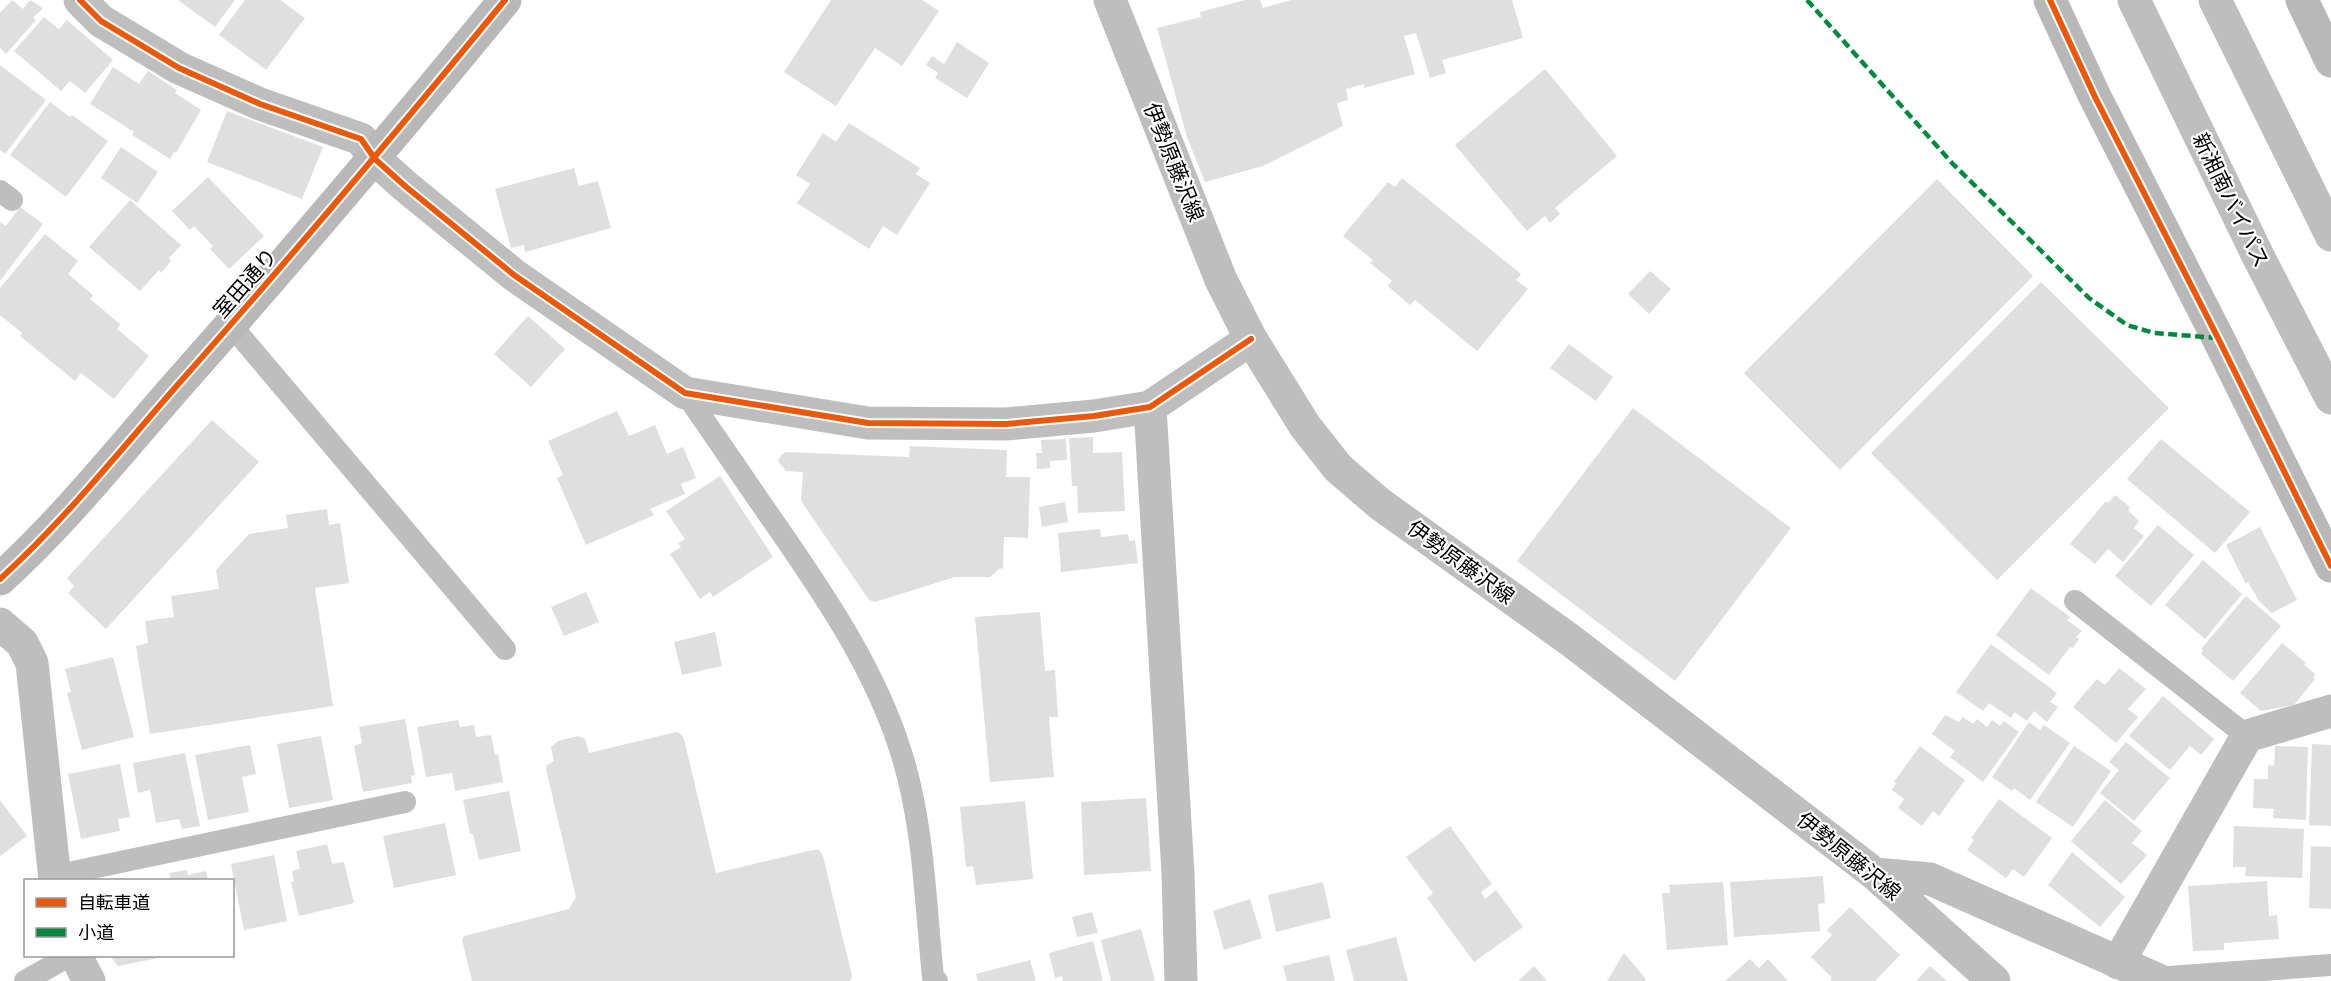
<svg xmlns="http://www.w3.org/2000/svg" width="2331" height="981" font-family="Montserrat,'Noto Sans JP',sans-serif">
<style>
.building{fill:#dfdfdf}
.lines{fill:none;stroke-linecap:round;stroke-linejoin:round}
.lane{stroke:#bebebe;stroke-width:22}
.street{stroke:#bebebe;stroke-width:33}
.secondary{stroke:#b8b8b8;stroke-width:33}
.primary{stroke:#bebebe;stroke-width:33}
.highway{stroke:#bebebe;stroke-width:33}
.quiet{stroke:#00873e;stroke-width:4.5;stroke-dasharray:9 4.5;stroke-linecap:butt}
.cycleway-casing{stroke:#fff;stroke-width:10}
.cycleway{stroke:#e8590c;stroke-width:6}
.labels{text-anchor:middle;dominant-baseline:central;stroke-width:4.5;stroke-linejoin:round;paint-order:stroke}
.street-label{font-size:21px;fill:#000;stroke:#fff}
</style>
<rect width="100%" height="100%" fill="#fff"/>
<!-- building -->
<path class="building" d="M12 0 23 9 30 0 43 8 33 18 36 20 6 54 0 48V13Z
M178 0H235L215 27Z
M245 0H280L305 18 266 70 219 35Z
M831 0H922L939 11 902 66 875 48 836 106 784 72Z
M1245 0H1260L1263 8 1291 0H1512L1523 38 1442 60 1446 73 1430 78 1416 33 1404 36 1415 74 1364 88V84L1346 89 1348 100 1337 103 1343 126 1263 166 1205 182 1187 137 1157 28 1201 17 1200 12Z
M44 17 59 29 67 20 113 60 85 93 70 81 61 91 14 51Z
M957 42 989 63 967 98 935 78 938 73 926 65 932 56 944 64Z
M0 65 46 100 5 154 0 150Z
M113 67 139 84 148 71 177 90 175 93 201 110 176 153 174 152 170 159 132 135 134 132 90 104Z
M1545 69 1617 156 1555 208 1560 214 1550 223 1545 216 1527 231 1455 145Z
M50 102 70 117 72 115 108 141 66 197 10 155Z
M227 111 323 147 302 199 207 162Z
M849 123 920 168 916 174 930 183 897 235 883 226 869 249 797 203 810 184 796 175 823 133 836 142Z
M121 147 158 172 137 203 101 178Z
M574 168 579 186 598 181 611 228 525 252 524 245 511 248 495 189Z
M208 177 264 236 229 269 210 249 213 246 194 226 190 230 172 211Z
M1402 178 1521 274 1516 280 1528 289 1477 351 1415 300 1410 305 1388 286 1392 281 1370 263 1373 260 1343 236 1388 182 1395 187Z
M1937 179 2033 276 1840 470 1744 373Z
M130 200 181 245 169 258 171 261 161 273 159 270 140 291 89 247Z
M20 207 43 224 0 281V222L6 226Z
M45 234 78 261 68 274 93 295 90 299 120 324 117 329 149 356 114 399 81 373 75 381 20 336 22 333 0 315V288Z
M1650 271 1671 289 1649 314 1628 294Z
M2041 282 2169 408 1997 580 1871 453Z
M528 316 565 349 531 387 494 354Z
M1569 344 1613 377 1596 401 1550 368Z
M1633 408 1791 528 1675 681 1517 561Z
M617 411 629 436 655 425 667 454 683 447 696 478 681 484 685 494 650 509 654 515 586 545 557 478 563 475 548 441Z
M212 420 259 462 106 629 68 593 74 586 67 578Z
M1093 437V453L1122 452 1125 511 1078 513 1077 486H1072L1069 438Z
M1066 439 1067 460 1050 461V468L1037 469 1036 453H1042L1041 440Z
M2161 439 2250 512 2215 553 2127 479Z
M910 446 1007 450 1006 477H1030L1028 538 1004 537 1003 569 1000 568 990 577H955L875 602 869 600 801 501 803 472 786 471 778 461 782 454 787 452 909 457Z
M720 476 773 557 713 597 710 592 700 599 670 554 681 547 678 543 685 539 666 511Z
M2115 495 2130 507 2128 510 2139 521 2134 528 2144 536 2123 562 2108 549 2095 564 2070 544 2106 501 2108 503Z
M1065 502 1068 522 1042 527 1039 507Z
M327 509 329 525 340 523 349 583 315 588 333 706 150 734 136 646 148 643 145 621 174 617 171 596 219 589 216 570 249 534 288 528 286 515Z
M2158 525 2194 555 2151 606 2115 576Z
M2260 527 2297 600 2272 613 2259 601 2248 582 2246 584 2226 545Z
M1100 529 1101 537 1128 534 1129 541 1135 540 1138 563 1061 572 1058 533Z
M2203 560 2242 594 2205 639 2165 605Z
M2031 588 2070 617 2067 620 2082 631 2076 637 2079 639 2073 648 2070 647 2049 675 1996 635Z
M586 592 599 622 564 636 551 607Z
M2246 596 2281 626 2233 681 2201 654 2203 650 2201 649Z
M1040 612 1045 671 1055 670 1058 717H1049L1054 777 990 782 975 617Z
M715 632 722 666 682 675 674 642Z
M2282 643 2306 663 2304 665 2315 674 2313 677 2315 679 2294 705 2261 711 2240 693Z
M1991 644 2057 693 2050 702 2058 707 2047 722 2034 711 2027 721 2014 712 2011 718 1989 703 1983 711 1956 692Z
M113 657 134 737 82 750 67 693 71 692 65 669Z
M2119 668 2146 689 2128 709 2138 717 2116 743 2073 707 2097 679 2105 685Z
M2163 696 2214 739 2201 755 2190 746 2170 770 2129 736Z
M1945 715 1959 722 1963 717 1973 724 1977 719 1987 727 1992 720 2000 726 2004 721 2019 732 1983 782 1950 757 1955 751 1932 734Z
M405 719 415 775 411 776 412 783 363 792 354 746 362 743 359 727Z
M458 720 460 727 474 725 476 737 491 735 495 755 498 754 503 782 455 791 452 773 426 777 417 727Z
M2029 722 2040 730 2044 725 2070 743 2030 800 2014 788 2012 791 1992 777Z
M676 732 681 734 684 739 716 873 813 850H819L823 856 852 976 850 981H472L462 940 464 936 569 909 576 897 546 769 547 765 554 761 551 747 558 741 578 736 585 739 589 753Z
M321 736 333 800 289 808 277 744Z
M2126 742 2170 778 2134 821 2100 793 2119 770 2109 762Z
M2312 744 2331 745V826L2309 825Z
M250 745 256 774 242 777 249 812 208 820 195 755Z
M1920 746 1965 780 1939 816 1933 811 1922 826 1898 808 1904 799 1892 790 1896 783 1894 782Z
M2074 746 2111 771 2073 827 2036 802Z
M2275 746 2308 747 2306 820 2273 818 2274 809 2253 808 2254 779H2268V765L2274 766Z
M185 753 200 826 182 829 179 819 156 823 150 790 138 793 133 763Z
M120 764 130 817 118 819 120 831 81 839 68 774Z
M509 791 521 851 479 860 473 834H470L463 800Z
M1146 798 1151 871 1084 875 1081 802Z
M1999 799 2052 838 2024 877 2013 869 2006 878 1967 850 1974 840 1971 838Z
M0 800 27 836 0 856Z
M2105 800 2142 831 2132 843 2147 855 2121 884 2071 841Z
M1025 801 1033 879 976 885 973 866 966 867 960 807Z
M445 823 456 875 394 888 383 836Z
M1450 826 1492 884 1481 892 1485 899 1496 890 1523 927 1474 962 1427 898 1433 893 1406 857Z
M2234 826 2304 829 2302 878 2245 876 2246 867H2233Z
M327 844 332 864 344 862 354 903 299 916 291 882 294 881 292 871 300 869 296 851Z
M2311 846 2331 847V909L2309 908Z
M2072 852 2125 897 2100 927 2048 885Z
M274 855 287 921 244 930 231 864Z
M187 870 188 875 206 871 208 880H171L169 873Z
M1823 876 1825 903 1818 904 1820 931 1734 937 1730 882Z
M2267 881 2269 916 2277 915 2279 939 2224 943V950L2193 951 2188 886Z
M1323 882 1331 918 1276 932 1268 895Z
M1723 882 1728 945 1667 950 1662 893H1670L1669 885Z
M1250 899 1262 938 1224 950 1213 911Z
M1850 907 1900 955 1875 981H1830L1832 978 1811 957 1832 935 1827 930Z
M1092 912 1098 933 1077 937 1072 917Z
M1141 929 1155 981H1111L1101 940Z
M1396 937 1408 981H1354L1346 950Z
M1093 941 1103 981H1063L1062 976 1055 978 1049 953Z
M1624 953 1646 979 1644 981H1607Z
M1329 955 1335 981H1287L1283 966Z
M110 956H158V958L118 966Z
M1750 959 1759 968 1768 959 1788 981H1725Z
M1030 960 1036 981H978L976 974Z
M1534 966 1547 981H1518Z
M1930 966 1947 981H1916Z"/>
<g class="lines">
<!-- lane -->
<path class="lane" d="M0 191 12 200
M231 325 505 649
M685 393C718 440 750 488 783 535 829 602 875 671 900 749 924 822 925 901 933 977L937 981
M2075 601 2247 736
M54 876 405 802
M2155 978 2331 965
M25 981 69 956"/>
<!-- street -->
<path class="street" d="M80 0 101 21 179 68 260 104 361 139 375 159 405 186 514 275 685 393 868 423 1006 424 1094 416 1150 407 1251 339
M1150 407 1178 873 1181 981
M0 624 22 643 32 663 55 880
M1875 874 1930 879 2161 981
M76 956 89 981
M2118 963 2247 736 2331 711"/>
<!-- secondary -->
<path class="secondary" d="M2050 0 2095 97 2218 338 2331 566
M2302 0 2331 61
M0 579C66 519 122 448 181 381 292 256 399 129 505 0"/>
<!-- primary -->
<path class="primary" d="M1110 0 1221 280 1251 339 1305 426 1338 468 1380 504 1570 640 1875 874 1994 981"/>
<!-- highway -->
<path class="highway" d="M2134 0 2258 256 2331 398
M2215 0 2331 235"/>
<!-- quiet -->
<path class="quiet" d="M1807 0 1952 163 2089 298 2127 325 2154 333 2218 338"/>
<defs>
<path id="cycleway" d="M80 0 101 21 179 68 260 104 361 139 375 159 405 186 514 275 685 393 868 423 1006 424 1094 416 1150 407 1251 339
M2050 0 2095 97 2218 338 2331 566
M0 579C66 519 122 448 181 381 292 256 399 129 505 0"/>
</defs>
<!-- cycleway casing -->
<use href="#cycleway" class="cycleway-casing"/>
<!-- cycleway -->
<use href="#cycleway" class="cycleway"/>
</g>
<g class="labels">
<!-- street labels -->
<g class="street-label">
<text transform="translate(1174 162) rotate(68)">伊勢原藤沢線</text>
<text transform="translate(2231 200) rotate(64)">新湘南バイパス</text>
<text transform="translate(245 283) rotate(-49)">室田通り</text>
<text transform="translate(1461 562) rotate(36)">伊勢原藤沢線</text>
<text transform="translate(1849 856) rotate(39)">伊勢原藤沢線</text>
</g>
</g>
<!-- legend -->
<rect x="24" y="879" width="210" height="78" fill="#ffffff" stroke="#999999" stroke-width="1.5"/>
<rect x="36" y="898" width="30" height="9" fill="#e8590c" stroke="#999999" stroke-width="1.5"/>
<text x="78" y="909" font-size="18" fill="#000000">自転車道</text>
<rect x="36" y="928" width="30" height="9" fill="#00873e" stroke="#999999" stroke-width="1.5"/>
<text x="78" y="939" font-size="18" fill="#000000">小道</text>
</svg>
